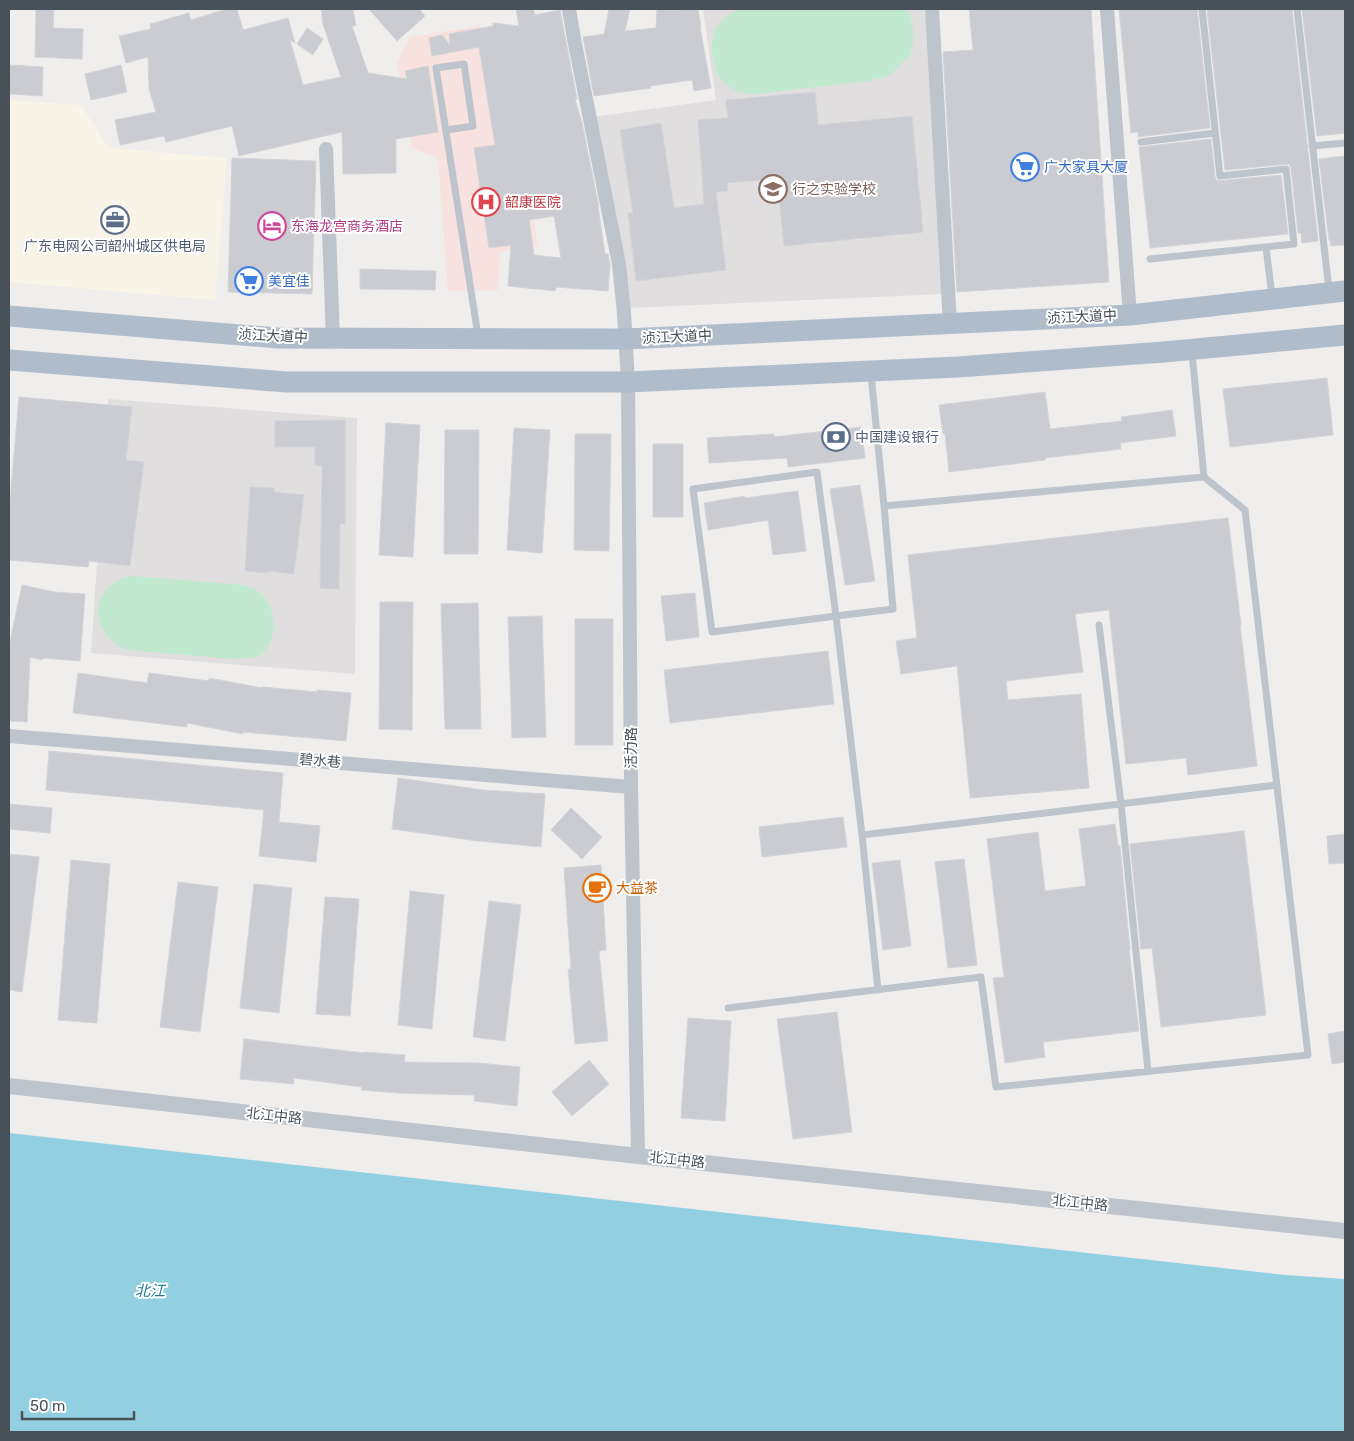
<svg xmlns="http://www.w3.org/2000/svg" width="1354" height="1441" font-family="Rubik,'Noto Sans SC',sans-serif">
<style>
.commercial{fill:#f9f4e8}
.education{fill:#e0dede}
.medical{fill:#f7e2df}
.green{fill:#c0e9d0}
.water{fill:#92d0e1}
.building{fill:#cbccd1;stroke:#d2d4d8;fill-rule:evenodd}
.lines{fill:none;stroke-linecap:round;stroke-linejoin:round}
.service{stroke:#bdc4cb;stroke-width:7}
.minor{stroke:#bdc4cb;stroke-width:14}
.tertiary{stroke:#bdc4cb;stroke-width:16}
.primary{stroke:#b0bcc9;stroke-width:21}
.labels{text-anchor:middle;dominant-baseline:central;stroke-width:4;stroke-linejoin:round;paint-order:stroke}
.shop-label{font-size:14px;fill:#366cbe;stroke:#fff;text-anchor:start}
.education-label{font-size:14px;fill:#785e54;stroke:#fff;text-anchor:start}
.health-label{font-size:14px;fill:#be3a42;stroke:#fff;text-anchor:start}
.hotel-label{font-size:14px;fill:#b23c85;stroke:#fff;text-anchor:start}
.service-label{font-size:14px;fill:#4e5e75;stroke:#fff}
.street-label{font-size:14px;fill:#485058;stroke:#fff}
.food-label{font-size:14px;fill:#c56008;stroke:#fff;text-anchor:start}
.water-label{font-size:15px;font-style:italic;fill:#1c7c97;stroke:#fff}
</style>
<rect width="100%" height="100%" fill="#f0eded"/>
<!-- commercial -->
<path class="commercial" d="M9 100 81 105 109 148 227 158 215 300 9 282Z"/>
<!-- education -->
<path class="education" d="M703 9H927L944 294 628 308 593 117 716 100Z
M108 399 357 418 355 674 91 653Z"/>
<!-- medical -->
<path class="medical" d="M480 26 484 44 504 47 538 246 500 252 498 290 448 291 438 158 412 148 397 63 410 37Z"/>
<!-- green -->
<path class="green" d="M742 9H907L911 18 914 36 911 54 890 75 869 81 756 94C743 94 729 90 721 79 717 74 715 67 714 61 708 37 717 16 742 9Z
M133 576 242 585C245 586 250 587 253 588 274 598 280 630 267 648 265 651 261 654 259 657L235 659 127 650C87 634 89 583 133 576Z"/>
<!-- water -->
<path class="water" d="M9 1133 1285 1275 1345 1279V1432H9Z"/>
<!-- building -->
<path class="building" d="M36 9H54L53 28 83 29 82 59 35 57Z
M227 9H237L243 30 288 18 295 43 290 40 303 85 341 77 323 24 321 9H353L356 26H352L368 73 407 79 405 71 428 66 438 132 396 139V173L343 174 342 132 239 156 232 126 166 142 164 136 120 145 115 120 156 112 149 89 148 57 126 63 119 36 151 29 150 24 189 13 191 20Z
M369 9H419L425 16 397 41Z
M516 9H533L535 15 560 10 577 99 575 100 582 123 599 207H598L605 254H608L610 264 608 291 556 287 555 291 508 286 511 245 489 248 474 148 495 145 479 47 432 56 429 38 442 35 450 45 449 34 493 26V23L519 26ZM554 216 561 258 534 255 529 220Z
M609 9H630L625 31 656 28 657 9H671V11L685 9H698L701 27H700L711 88 694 91 692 80 650 86 651 88 594 96 583 37 604 34Z
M969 9H1091L1109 282 957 292 943 52 973 50Z
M1119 9H1197L1210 128 1138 137V132L1131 133Z
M1207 9H1292L1318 241 1302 243 1301 233H1298L1291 168 1289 164 1225 170Z
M1302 9H1345V133L1317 136Z
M307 28 323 39 313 55 297 44Z
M9 65 43 67 42 96 9 94Z
M121 65 127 92 91 100 85 74Z
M815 92 818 125 912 116 923 232 784 246 777 179 727 183 728 191 716 192 726 270 636 281 628 213H633L620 130 661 123 674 208 704 204 698 120 728 118 726 100Z
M1211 139 1215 177 1217 181 1281 175 1288 234 1150 248 1139 147Z
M1345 156V245L1331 246 1330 240H1329L1319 159Z
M232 158 316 161 312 294 228 292Z
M360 269 436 271 435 290 360 289Z
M1327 378 1333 435 1230 447 1223 389Z
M1045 392 1050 429 1122 421 1121 417 1172 410 1176 436 1120 443 1121 449 1045 458V460L949 472 945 434H943L939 405Z
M19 397 132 407 126 460 144 462 130 566 89 561 88 567 9 560V511Z
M345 420V524H340L339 589 320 588 322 466 315 465V447H275V421Z
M386 423 420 425 413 557 379 555Z
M861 427 865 458 788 467 787 458 709 463 707 438 774 434V437Z
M514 428 550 430 542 553 507 550Z
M445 430H479L478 554H444Z
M575 434H611L609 551 574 550Z
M653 444H683V517H653Z
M860 485 875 581 845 585 830 489Z
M250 487 274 488V492L304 495 294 574 269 571 268 573 245 571Z
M798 491 806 551 773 555 768 520 708 530 704 503 745 496V498Z
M1228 518 1241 625H1240L1257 766 1188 775 1186 758 1126 764 1109 610 1075 614 1083 672 1006 681 1008 700 1081 694 1089 788 970 798 957 666 901 674 896 641 917 638 908 555Z
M22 585 54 592 85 594 80 661 43 658 42 660 30 657 27 722 9 721V646Z
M695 593 699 637 666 641 661 596Z
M380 602H413L412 730 379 729Z
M478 603 481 729H445L441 604Z
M542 616 546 737 512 738 508 617Z
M575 619H613V745H575Z
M828 651 834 704 670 723 664 670Z
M78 673 147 683 149 673 209 681V678L262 688V687L317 692V690L351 693 346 741 243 732V734L187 723V727L73 713Z
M49 751 283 773 279 822 320 826 316 862 259 856 264 810 46 790Z
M398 778 483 790 545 794 541 847 478 841 392 829Z
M9 804 52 808 50 833 9 829Z
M571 808 602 837 582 859 551 830Z
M843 817 847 847 762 857 759 827Z
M1115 824 1118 846H1120L1130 950 1129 951 1139 1031 1043 1042 1045 1057 1005 1063 993 978 1004 977 987 839 1038 832 1045 891 1086 886 1079 829Z
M1244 831 1266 1015 1161 1027 1152 948 1141 949 1130 844Z
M1345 834V863L1329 864 1327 836Z
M9 854 39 857 22 992 9 990Z
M964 859 977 965 948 968 935 862Z
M71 860 110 864 97 1023 58 1020Z
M900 860 911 946 883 950 872 863Z
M601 865 606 950 599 951 608 1041 575 1044 568 969H571L564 868Z
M178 882 218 887 200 1032 160 1027Z
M254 884 292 888 279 1013 240 1008Z
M410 891 444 895 432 1029 398 1025Z
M325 897 359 899 350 1016 316 1014Z
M489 901 521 905 505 1041 473 1037Z
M837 1012 852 1132 793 1139 777 1019Z
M688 1018 731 1021 725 1121 681 1118Z
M1345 1031V1062L1332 1064 1328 1034Z
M244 1039 364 1053V1052L405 1055 404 1062 478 1063 520 1067 517 1106 474 1101 475 1095 398 1093 361 1090 362 1087 294 1078V1084L240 1079Z
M589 1060 609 1084 572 1116 552 1092Z"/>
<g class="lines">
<!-- service -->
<path class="service" d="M1297 9 1329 290
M446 130 473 126 464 64 436 68 474 310 478 336
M1141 142 1215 133
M1312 146 1345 143
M1266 247 1272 296
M1150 259 1294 244 1286 169 1220 176 1202 9
M871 374 884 506 1204 477 1192 353
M817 472 836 616 712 632 693 489Z
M1099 625 1121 804 1148 1071
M862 835 1277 785
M878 990 862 835 836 616 893 609 884 506
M728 1008 981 977 996 1087 1308 1055 1245 510 1204 477"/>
<!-- minor -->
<path class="minor" d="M569 9 574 39 619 264 624 313 628 382 631 787 638 1156
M932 9 950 324
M1107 9 1130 315
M326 149 333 339
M9 736 631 787"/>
<!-- tertiary -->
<path class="tertiary" d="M9 1086 638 1156 1345 1231"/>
<!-- primary -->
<path class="primary" d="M9 316 278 338 626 339 1130 315 1345 291
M9 360 287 382H628L958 367 1164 352 1345 335"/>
</g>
<!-- icons -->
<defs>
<symbol id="supermarket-ring" viewBox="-11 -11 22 22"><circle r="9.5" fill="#fff" stroke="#3f7fe0" stroke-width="1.5"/><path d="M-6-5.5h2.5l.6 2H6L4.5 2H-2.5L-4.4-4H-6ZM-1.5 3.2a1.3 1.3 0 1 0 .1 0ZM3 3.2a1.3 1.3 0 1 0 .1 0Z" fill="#3f7fe0"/></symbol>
<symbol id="school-ring" viewBox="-11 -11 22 22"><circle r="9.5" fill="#fff" stroke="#8d6e63" stroke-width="1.5"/><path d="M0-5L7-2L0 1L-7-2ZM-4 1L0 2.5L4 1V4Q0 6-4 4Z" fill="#8d6e63"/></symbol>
<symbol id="hospital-ring" viewBox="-11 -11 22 22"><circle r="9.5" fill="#fff" stroke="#e0444e" stroke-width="1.5"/><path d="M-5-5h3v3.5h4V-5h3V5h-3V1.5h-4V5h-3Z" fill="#e0444e"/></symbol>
<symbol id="office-ring" viewBox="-11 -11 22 22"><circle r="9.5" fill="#fff" stroke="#5c6f8a" stroke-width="1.5"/><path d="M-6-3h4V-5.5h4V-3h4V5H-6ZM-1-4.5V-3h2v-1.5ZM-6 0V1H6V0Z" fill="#5c6f8a"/></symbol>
<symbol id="hotel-ring" viewBox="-11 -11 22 22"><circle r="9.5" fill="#fff" stroke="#d1479c" stroke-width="1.5"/><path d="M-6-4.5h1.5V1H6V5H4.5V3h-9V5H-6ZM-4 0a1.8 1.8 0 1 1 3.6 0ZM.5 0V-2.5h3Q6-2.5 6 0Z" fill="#d1479c"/></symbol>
<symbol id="bank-ring" viewBox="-11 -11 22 22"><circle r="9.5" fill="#fff" stroke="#5c6f8a" stroke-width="1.5"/><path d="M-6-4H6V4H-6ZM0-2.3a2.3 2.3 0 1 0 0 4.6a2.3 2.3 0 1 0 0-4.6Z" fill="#5c6f8a"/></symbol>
<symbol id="cafe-ring" viewBox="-11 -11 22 22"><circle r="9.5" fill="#fff" stroke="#e8710a" stroke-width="1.5"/><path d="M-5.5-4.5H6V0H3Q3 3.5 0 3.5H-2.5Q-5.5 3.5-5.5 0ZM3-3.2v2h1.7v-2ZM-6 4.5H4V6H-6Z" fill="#e8710a"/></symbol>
</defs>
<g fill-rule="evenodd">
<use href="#supermarket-ring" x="1009" y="151" width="32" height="32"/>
<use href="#school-ring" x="757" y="173" width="32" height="32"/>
<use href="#hospital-ring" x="470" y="186" width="32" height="32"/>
<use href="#office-ring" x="99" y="204" width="32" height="32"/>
<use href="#hotel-ring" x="256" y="210" width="32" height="32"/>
<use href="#supermarket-ring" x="233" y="265" width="32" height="32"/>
<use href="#bank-ring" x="820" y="421" width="32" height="32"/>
<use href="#cafe-ring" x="581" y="872" width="32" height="32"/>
</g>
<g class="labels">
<!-- shop labels -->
<g class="shop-label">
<text x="1044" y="167">广大家具大厦</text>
<text x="268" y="281">美宜佳</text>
</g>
<!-- education labels -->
<g class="education-label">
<text x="792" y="189">行之实验学校</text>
</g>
<!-- health labels -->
<g class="health-label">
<text x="505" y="202">韶康医院</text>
</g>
<!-- hotel labels -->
<g class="hotel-label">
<text x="291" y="226">东海龙宫商务酒店</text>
</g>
<!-- service labels -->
<g class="service-label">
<text x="115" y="246">广东电网公司韶州城区供电局</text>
<text x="855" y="437" text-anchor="start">中国建设银行</text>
</g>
<!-- street labels -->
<g class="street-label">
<text transform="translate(1082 317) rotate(-3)">浈江大道中</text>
<text transform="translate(273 336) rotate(3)">浈江大道中</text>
<text transform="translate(677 337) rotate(-3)">浈江大道中</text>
<text transform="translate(631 748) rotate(-90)">活力路</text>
<text transform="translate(320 761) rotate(5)">碧水巷</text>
<text transform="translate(274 1116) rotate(6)">北江中路</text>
<text transform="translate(677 1160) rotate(6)">北江中路</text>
<text transform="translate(1080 1203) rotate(6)">北江中路</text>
</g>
<!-- food labels -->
<g class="food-label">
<text x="616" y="888">大益茶</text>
</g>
<!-- water labels -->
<g class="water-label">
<text x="150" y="1291">北江</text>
</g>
</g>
<!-- border -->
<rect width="1354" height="1441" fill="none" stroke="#485058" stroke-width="20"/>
<!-- scale -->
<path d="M22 1411v8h112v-8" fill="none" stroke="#485058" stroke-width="2.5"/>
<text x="30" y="1411" font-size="15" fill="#485058" stroke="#ffffff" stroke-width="4" paint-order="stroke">50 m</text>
</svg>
